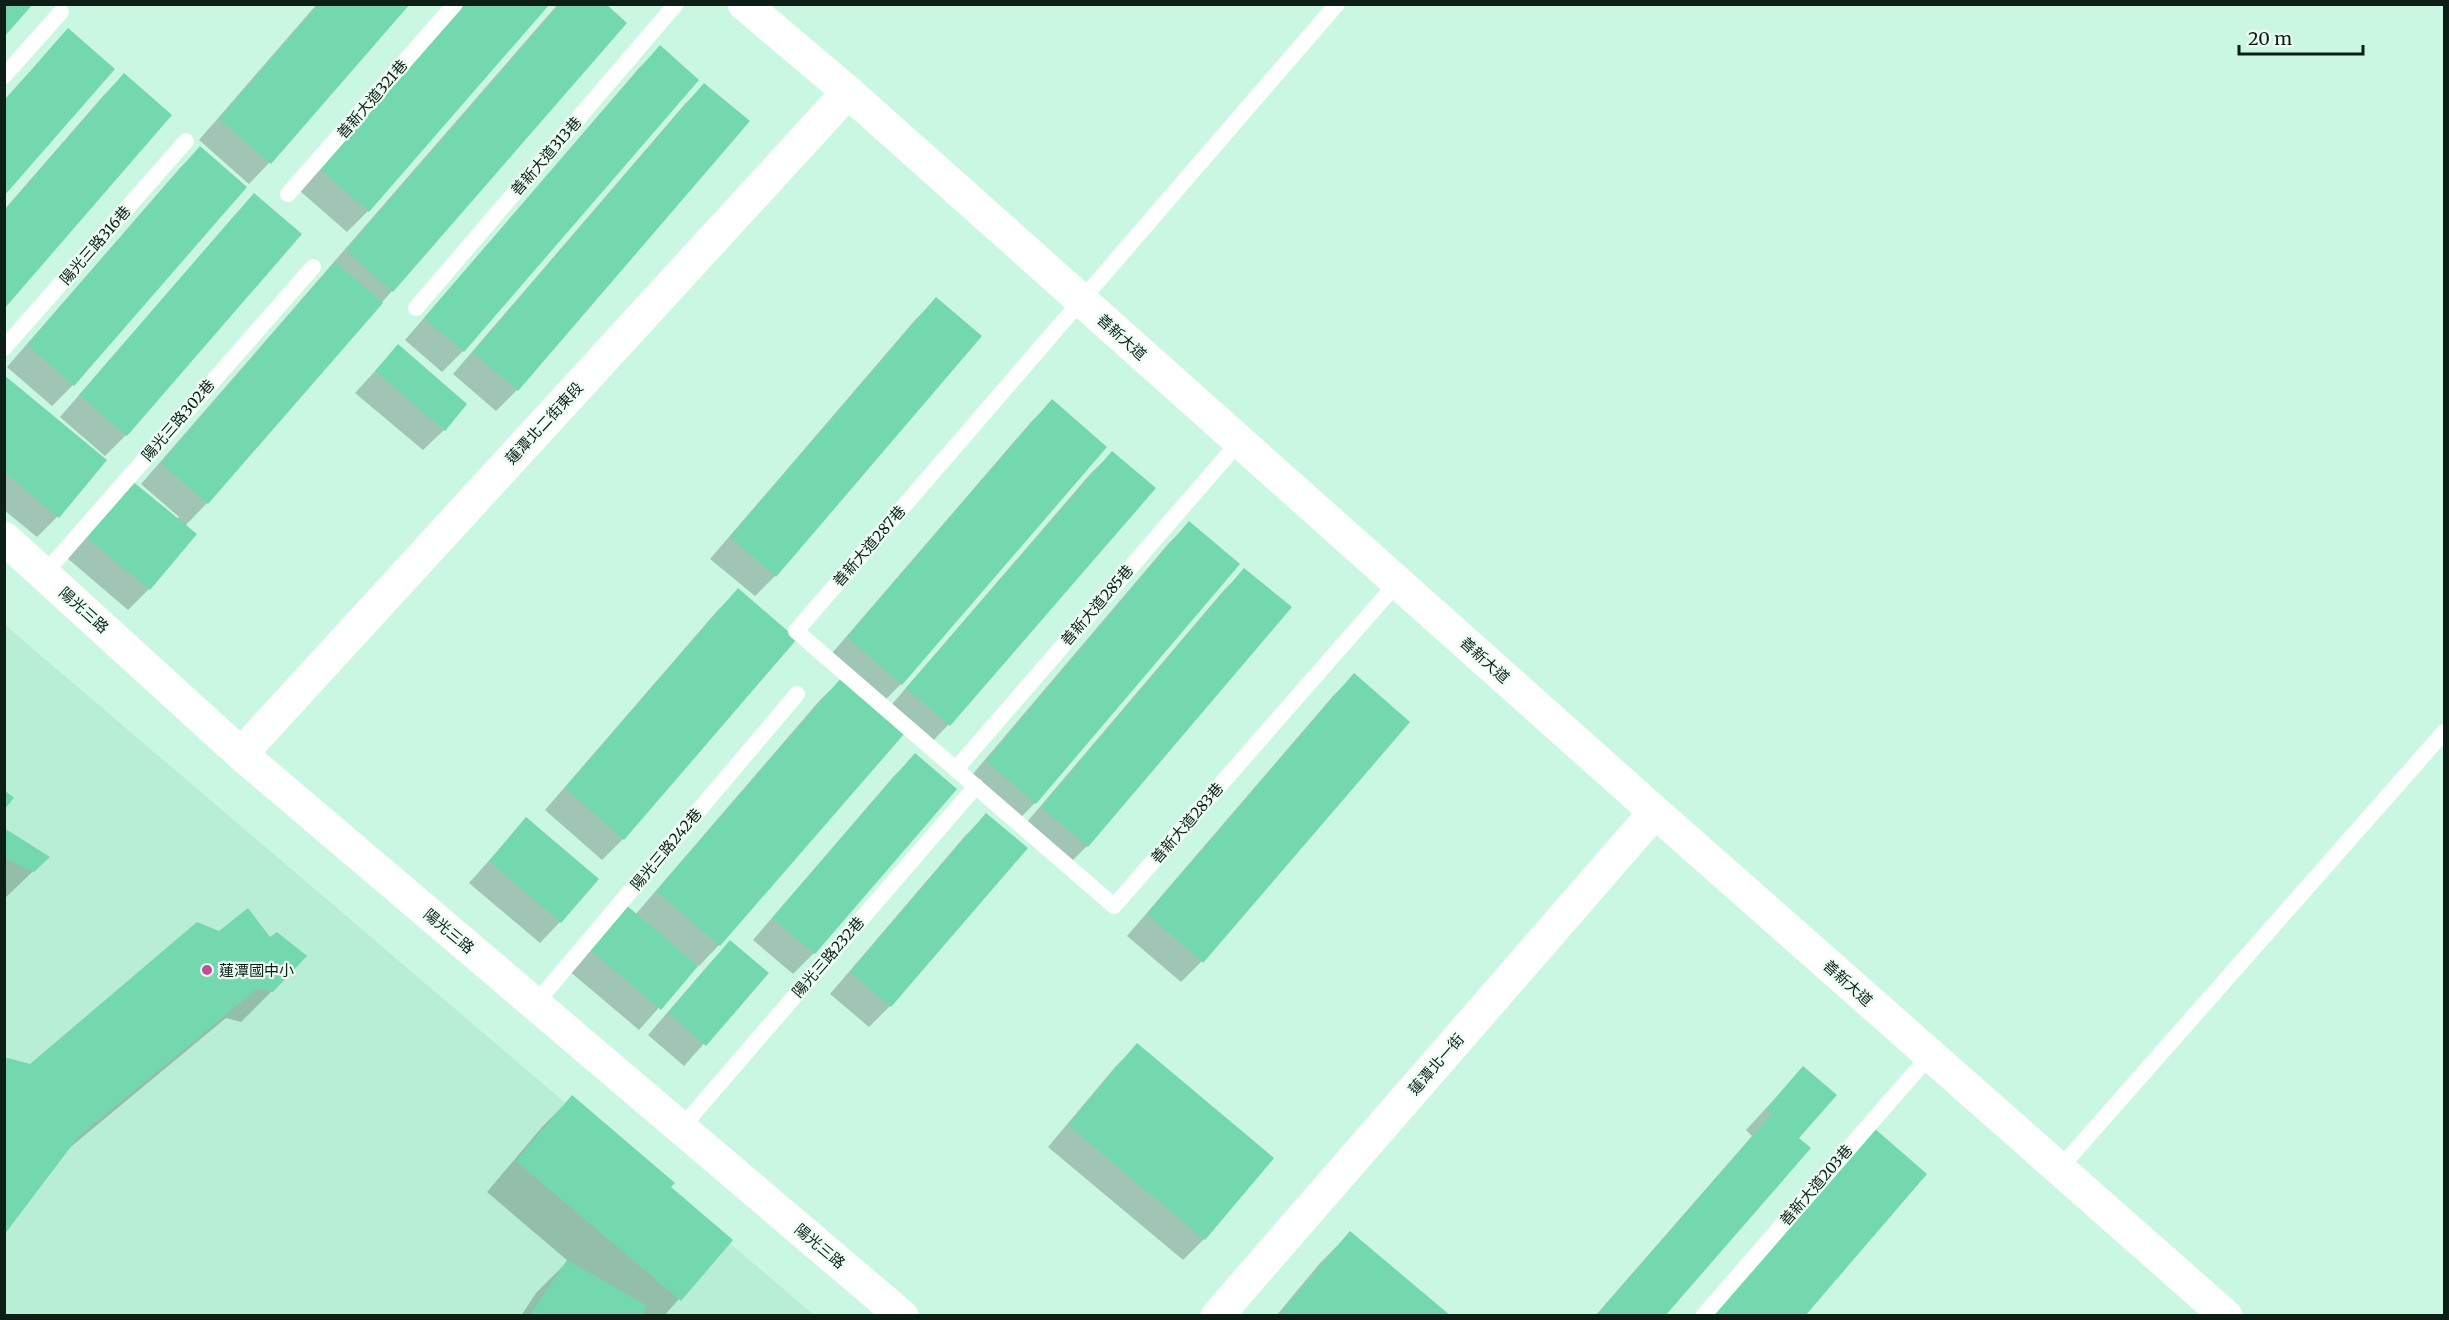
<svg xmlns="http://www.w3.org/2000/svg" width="2449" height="1320" font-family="Merriweather,'Noto Sans TC',serif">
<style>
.built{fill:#b8eed5}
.shadow{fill:#0003}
.building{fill:#74d8ae}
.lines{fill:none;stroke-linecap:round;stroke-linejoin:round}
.service{stroke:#fff;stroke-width:16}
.minor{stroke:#fff;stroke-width:33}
.poi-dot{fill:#c6499a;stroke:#ecfdf4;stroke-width:2}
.labels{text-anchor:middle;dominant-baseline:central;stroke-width:4.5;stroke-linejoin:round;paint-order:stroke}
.street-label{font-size:15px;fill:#0d1e16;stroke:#ecfdf4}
.poi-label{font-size:15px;fill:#0d1e16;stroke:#ecfdf4;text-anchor:start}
</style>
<rect width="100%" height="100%" fill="#caf7e1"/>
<!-- built -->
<path class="built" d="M5 625 814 1315H5Z"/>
<!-- shadow -->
<path class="shadow" d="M317 4H407L269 163 249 184 199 140Z
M462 4H547L368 211 347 232 300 191Z
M558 4H604L392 291 207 503 185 526 149 589 128 610 66 557 111 502 177 519 179 517 141 484Z
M68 30 4 194V100Z
M660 47 463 351 442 372 405 340 639 68Z
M124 75 4 306V210L103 96Z
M704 85 747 122 517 390 496 411 453 374 684 105Z
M200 148 245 187 73 385 52 406 7 367 179 169Z
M254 195 300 234 126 435 105 456 60 417 234 216Z
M936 299 775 576 755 596 710 559 915 320Z
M398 346 444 430 423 450 355 393Z
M4 377 58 516 37 537 4 510Z
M1052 401 1105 447 901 684 880 705 827 659 1031 422Z
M1112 453 1153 488 948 725 928 746 887 710 1091 473Z
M1189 523 1035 803 1014 824 966 782 1168 544Z
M1245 570 1290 607 1087 846 1066 867 1021 829 1224 590Z
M738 590 623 839 602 860 545 810 717 611Z
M1354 675 1201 962 1181 982 1127 936 1333 696Z
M841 680 719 945 699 966 697 965 639 1030 568 970 604 927 635 915 820 700Z
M915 755 955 789 814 953 793 974 753 940 894 776Z
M986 815 1025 848 890 1006 869 1027 830 994 965 836Z
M526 819 560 922 540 943 469 883Z
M4 829 48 857 4 899Z
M198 923 272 991 241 1022 226 1018 67 1150 30 1066Z
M731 942 767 973 684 1066 648 1035 710 963Z
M1137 1045 1204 1239 1183 1260 1048 1147 1116 1066Z
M1803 1068 1797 1138 1663 1316H1595L1752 1136 1746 1130Z
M572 1097 669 1187 731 1240 664 1316H521L536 1293 568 1261 487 1192 542 1127Z
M1350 1233 1448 1315 1276 1316 1320 1263Z"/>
<!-- building -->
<path class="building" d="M4 4H33L4 37Z
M319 4H410L271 164 219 119Z
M560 4H606L627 23 393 292 346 250Z
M463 5H549L369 212 320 169Z
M68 28 115 69 4 196V101Z
M660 45 699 80 464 352 424 318Z
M124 73 172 115 4 309V211Z
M704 83 750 121 518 391 473 352Z
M200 146 247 187 74 386 27 345Z
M254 193 302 234 127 436 79 395Z
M335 262 383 303 208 504 161 463Z
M936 297 982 336 776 577 730 537Z
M398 344 467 404 445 431 375 371Z
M4 375 107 460 59 518 4 472Z
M1052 399 1107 447 902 685 847 637Z
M1112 451 1156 488 950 726 906 688Z
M131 480 197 534 150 590 85 536Z
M1189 521 1240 564 1036 804 986 761Z
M1244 568 1292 607 1088 847 1041 807Z
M738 588 797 639 624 840 565 788Z
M1354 673 1410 722 1203 963 1147 914Z
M841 678 905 733 720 946 656 891Z
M915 753 957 789 815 954 772 918Z
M4 790 14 798 4 810Z
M986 813 1028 848 891 1007 850 972Z
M526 817 599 879 561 923 489 861Z
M4 828 50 857 34 872 4 858Z
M625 904 698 966 661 1010 588 948Z
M248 908 270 937 277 932 307 956 273 992 258 988 79 1136 4 1235V1057L30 1064 197 922 219 931Z
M730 940 769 973 706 1046 668 1013Z
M1137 1043 1274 1158 1205 1240 1068 1125Z
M1803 1066 1837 1095 1799 1138 1811 1148 1665 1316H1596L1772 1114 1766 1109Z
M572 1095 675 1183 671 1187 733 1240 681 1301 516 1161Z
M1874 1128 1927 1174 1805 1316H1711Z
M1350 1231 1451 1316H1278Z
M567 1260 647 1306 641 1316H529Z"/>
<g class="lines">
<!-- service -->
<path class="service" d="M1337 4 796 631 1114 906 1397 583
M4 76 61 12
M288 194 455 4
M416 308 676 4
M4 348 186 141
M44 574 313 267
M956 769 1239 442
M535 1004 797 694
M681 1128 976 786
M2059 1169 2444 732
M1703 1316 1930 1055"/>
<!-- minor -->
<path class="minor" d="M744 4 848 92 1655 812 2226 1316
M4 538 241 754 902 1316
M241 754 848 92
M1217 1316 1655 812"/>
</g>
<!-- markers -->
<circle class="poi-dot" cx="207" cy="970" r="6"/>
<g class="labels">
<!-- street labels -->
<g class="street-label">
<text transform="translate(372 99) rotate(-49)">善新大道321巷</text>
<text transform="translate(546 156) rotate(-49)">善新大道313巷</text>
<text transform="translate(95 245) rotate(-49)">陽光三路316巷</text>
<text transform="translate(1122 337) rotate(42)">善新大道</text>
<text transform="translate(178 420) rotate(-49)">陽光三路302巷</text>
<text transform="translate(544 423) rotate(-47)">蓮潭北二街東段</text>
<text transform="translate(869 546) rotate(-49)">善新大道287巷</text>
<text transform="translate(1097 605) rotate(-49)">善新大道285巷</text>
<text transform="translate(84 610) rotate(42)">陽光三路</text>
<text transform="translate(1485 660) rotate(42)">善新大道</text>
<text transform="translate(1187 823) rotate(-49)">善新大道283巷</text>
<text transform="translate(666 849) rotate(-50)">陽光三路242巷</text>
<text transform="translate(449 931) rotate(40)">陽光三路</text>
<text transform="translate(828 957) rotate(-49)">陽光三路232巷</text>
<text transform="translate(1848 983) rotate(42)">善新大道</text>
<text transform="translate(1436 1064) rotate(-49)">蓮潭北一街</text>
<text transform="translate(1816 1185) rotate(-49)">善新大道203巷</text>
<text transform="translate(820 1246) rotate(40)">陽光三路</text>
</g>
<!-- poi labels -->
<g class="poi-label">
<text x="219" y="970">蓮潭國中小</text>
</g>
</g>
<!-- border -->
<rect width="2449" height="1320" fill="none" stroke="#0d1e16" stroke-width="12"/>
<!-- scale -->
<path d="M2239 45v9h124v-9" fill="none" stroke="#0d1e16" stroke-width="3"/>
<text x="2248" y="45" font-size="18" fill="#0d1e16" stroke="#ecfdf4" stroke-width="4.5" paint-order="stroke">20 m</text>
</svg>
